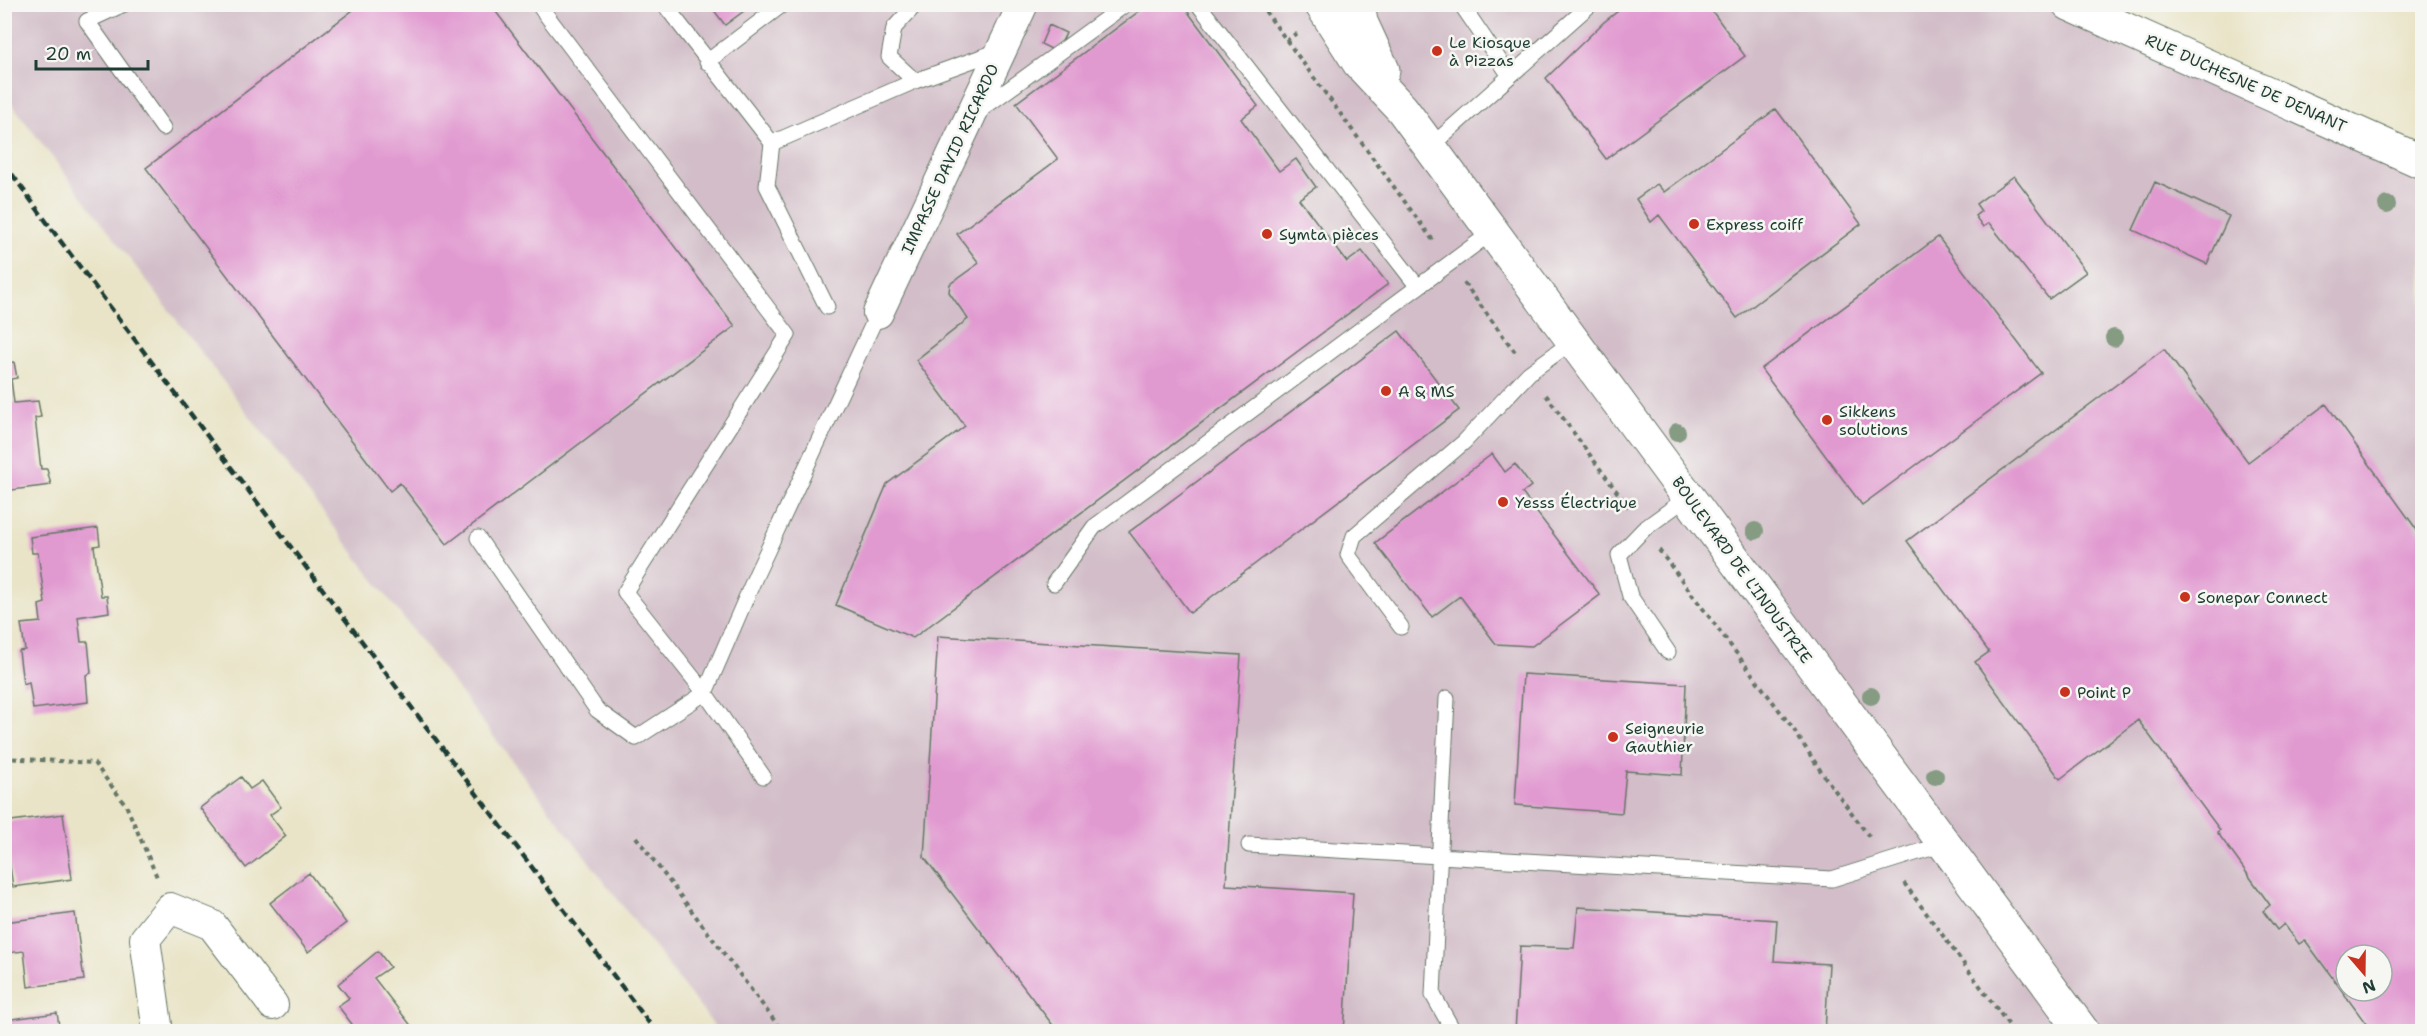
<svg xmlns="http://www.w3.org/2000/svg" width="2427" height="1036" font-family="'Shantell Sans',sans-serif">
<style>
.industrial{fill:#d2bdc8;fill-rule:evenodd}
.building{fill:#e19ad0;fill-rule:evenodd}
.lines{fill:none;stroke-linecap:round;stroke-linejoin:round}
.lane-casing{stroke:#667767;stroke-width:17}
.street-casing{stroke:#667767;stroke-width:32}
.secondary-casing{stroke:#667767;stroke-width:35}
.path{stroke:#667767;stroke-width:4;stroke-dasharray:4.5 4.5;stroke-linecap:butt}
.lane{stroke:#fff;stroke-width:15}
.street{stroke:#fff;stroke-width:30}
.secondary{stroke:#fff;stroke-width:33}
.rail{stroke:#1f3d34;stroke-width:4.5;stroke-dasharray:9 4.5;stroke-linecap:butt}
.tree{fill:#859b82}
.poi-dot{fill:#c8321e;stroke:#f6f6f2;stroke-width:2}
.labels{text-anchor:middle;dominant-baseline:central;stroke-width:5;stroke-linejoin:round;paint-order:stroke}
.poi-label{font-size:16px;fill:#1f3d34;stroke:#f6f6f2;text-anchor:start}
.street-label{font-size:16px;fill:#1f3d34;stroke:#f6f6f2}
</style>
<rect width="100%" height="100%" fill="#f6f6f2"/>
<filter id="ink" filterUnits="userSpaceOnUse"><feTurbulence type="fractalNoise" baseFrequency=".0167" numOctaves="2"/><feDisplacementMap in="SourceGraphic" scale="12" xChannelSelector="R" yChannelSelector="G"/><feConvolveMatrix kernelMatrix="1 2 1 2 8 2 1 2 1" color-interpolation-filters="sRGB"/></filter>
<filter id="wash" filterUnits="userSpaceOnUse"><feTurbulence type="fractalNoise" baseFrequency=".008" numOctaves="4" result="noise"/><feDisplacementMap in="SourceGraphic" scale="24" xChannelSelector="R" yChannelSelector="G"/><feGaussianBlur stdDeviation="1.35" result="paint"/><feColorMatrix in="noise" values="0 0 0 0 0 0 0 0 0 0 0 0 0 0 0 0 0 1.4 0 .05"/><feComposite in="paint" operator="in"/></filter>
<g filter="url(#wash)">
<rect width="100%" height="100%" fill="#e9e4c7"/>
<!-- industrial -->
<path class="industrial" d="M5 4 2037 5 2221 77 2422 171V1031H718L5 95ZM2346 955H2382V991H2346Z"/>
<g id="blocks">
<!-- building -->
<path class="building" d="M361 4H490L735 326 447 544 400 483 390 491 146 168Z
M1149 4H1182L1258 106 1241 119 1279 171 1296 159 1316 187 1299 199 1347 262 1362 251 1388 284 913 638 836 605 887 484 965 426 916 360 968 319 949 292 950 284 979 263 957 234 1058 159 1016 103Z
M1627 4H1707L1745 56 1606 159 1546 78 1604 22Z
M710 5H752L725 25Z
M1049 25 1066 33 1057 52 1041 44Z
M1776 109 1861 224 1737 318 1659 215 1651 222 1636 199 1657 184 1664 192Z
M2014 176 2086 272 2049 299 1989 223 1983 227 1975 216 1981 211 1976 204Z
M2155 182 2229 216 2207 264 2133 230Z
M1938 237 2041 373 1862 505 1761 369Z
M1399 331 1459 410 1190 613 1129 532Z
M2164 349 2248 462 2326 404 2422 537V1029L2419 1032H2372L2305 940 2299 944 2284 924 2277 930 2263 911 2270 905 2217 832 2220 830 2138 720 2060 779 1975 662 1989 652 1907 541ZM2346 955H2382V991H2346Z
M14 362 17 378 11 379 14 403 38 401 41 417 35 418 41 469H47L51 485 4 491V363Z
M1492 454 1505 472 1515 464 1531 486 1522 493 1600 595 1532 646 1496 644 1460 596 1432 617 1375 543Z
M98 528 100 545 94 546 101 596H107L109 612 78 617 81 642H88L91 673 86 675 88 702 33 709 29 682 23 684 19 651 25 650 21 624 41 622 39 605 45 603 38 553H32L30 537Z
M938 636 1241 655 1226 885 1353 893 1344 1032H1058L924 857Z
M1523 674 1686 684 1682 775 1626 771 1622 813 1515 805Z
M241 777 250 789 262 781 281 807 270 815 286 836 246 868 200 808Z
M63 814 72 879 13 887 9 859 4 860V822Z
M309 873 346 923 308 952 270 903Z
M1578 907 1777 920 1774 961 1829 964 1825 1032H1515L1520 946 1574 948Z
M75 913 84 980 28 987 24 951 7 953 4 922Z
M378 951 390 967 374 978 416 1032H358L338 1006 349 998 338 984Z
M57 1013 60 1032H4V1020Z"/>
</g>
</g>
<g filter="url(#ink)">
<use href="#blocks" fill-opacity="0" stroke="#667767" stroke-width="1.5"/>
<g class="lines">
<defs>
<path id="lane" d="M124 4 87 21 163 128
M664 4 772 143 915 81 1001 50
M1198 4 1418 287
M1461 4 1510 76
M707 62 783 4
M915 81 889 57 894 28 916 4
M979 111 1126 4
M772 143 767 186 827 307
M1430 147 1591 4
M478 538 597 710 636 738 705 693 625 592 788 335 538 4
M1054 583 1094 527 1492 232
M1401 627 1348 555 1354 536 1464 442 1529 373 1573 341
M1668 652 1630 596 1619 555 1644 529 1688 497
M1447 698 1433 995 1450 1025
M763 776 705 693 756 575 878 313
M1249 845 1832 879 1944 844"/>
<path id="street" d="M878 313 1023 4
M158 1032 145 939 170 908 212 925 273 1005"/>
<path id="secondary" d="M1321 4 1359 63 1402 109 2083 1032
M1358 4 1361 22 1383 70
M2069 4 2422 162"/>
</defs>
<!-- lane casing -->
<use href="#lane" class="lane-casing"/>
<!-- street casing -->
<use href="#street" class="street-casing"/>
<!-- secondary casing -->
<use href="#secondary" class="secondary-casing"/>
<!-- path -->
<path class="path" d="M1260 4 1435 243
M1286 41 1298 32
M1464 283 1515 352
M1546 395 1628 507
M1659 550 1794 730 1822 773 1871 839
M4 758 94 763 126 805 157 877
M636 837 783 1032
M1904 883 2014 1032"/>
<!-- lane -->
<use href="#lane" class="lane"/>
<!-- street -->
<use href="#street" class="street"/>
<!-- secondary -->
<use href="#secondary" class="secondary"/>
<!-- rail -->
<path class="rail" d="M4 163 56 235 656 1032"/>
</g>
<!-- trees -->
<g class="tree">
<circle cx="2387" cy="205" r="9"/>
<circle cx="2114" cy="338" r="9"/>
<circle cx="1677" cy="432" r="9"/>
<circle cx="1755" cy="531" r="9"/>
<circle cx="1871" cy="696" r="9"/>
<circle cx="1935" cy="776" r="9"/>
</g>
</g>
<!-- markers -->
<g class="poi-dot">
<circle cx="1437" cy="51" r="6"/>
<circle cx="1694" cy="224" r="6"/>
<circle cx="1267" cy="234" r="6"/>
<circle cx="1386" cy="391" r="6"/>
<circle cx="1827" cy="420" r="6"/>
<circle cx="1503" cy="502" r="6"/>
<circle cx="2185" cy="597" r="6"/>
<circle cx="2065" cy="692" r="6"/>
<circle cx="1613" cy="737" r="6"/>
</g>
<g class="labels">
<!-- poi labels -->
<g class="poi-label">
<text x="1449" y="42">Le Kiosque<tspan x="1449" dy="18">à Pizzas</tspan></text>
<text x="1706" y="224">Express coiff</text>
<text x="1279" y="234">Symta pièces</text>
<text x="1398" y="391">A &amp; MS</text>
<text x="1839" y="411">Sikkens<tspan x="1839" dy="18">solutions</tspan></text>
<text x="1515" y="502">Yesss Électrique</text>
<text x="2197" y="597">Sonepar Connect</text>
<text x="2077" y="692">Point P</text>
<text x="1625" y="728">Seigneurie<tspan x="1625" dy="18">Gauthier</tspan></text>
</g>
<!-- street labels -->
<g class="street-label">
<text transform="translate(2246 83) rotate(24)">RUE DUCHESNE DE DENANT</text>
<text transform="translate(950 159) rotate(-65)">IMPASSE DAVID RICARDO</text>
<text transform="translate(1742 570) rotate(54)">BOULEVARD DE L'INDUSTRIE</text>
</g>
</g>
<!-- margin -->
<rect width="2427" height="1036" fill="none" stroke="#f6f6f2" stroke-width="24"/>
<!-- north arrow -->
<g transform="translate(2364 973) rotate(160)"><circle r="28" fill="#f6f6f2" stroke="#a0aca6" stroke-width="1.5"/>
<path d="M0-4.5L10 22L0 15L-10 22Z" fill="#c8321e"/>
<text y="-9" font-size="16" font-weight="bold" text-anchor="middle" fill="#1f3d34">N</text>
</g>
<!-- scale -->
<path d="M36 60v9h112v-9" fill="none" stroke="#1f3d34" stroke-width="3"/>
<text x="45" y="60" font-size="18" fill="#1f3d34" stroke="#f6f6f2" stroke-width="4.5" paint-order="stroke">20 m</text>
</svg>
